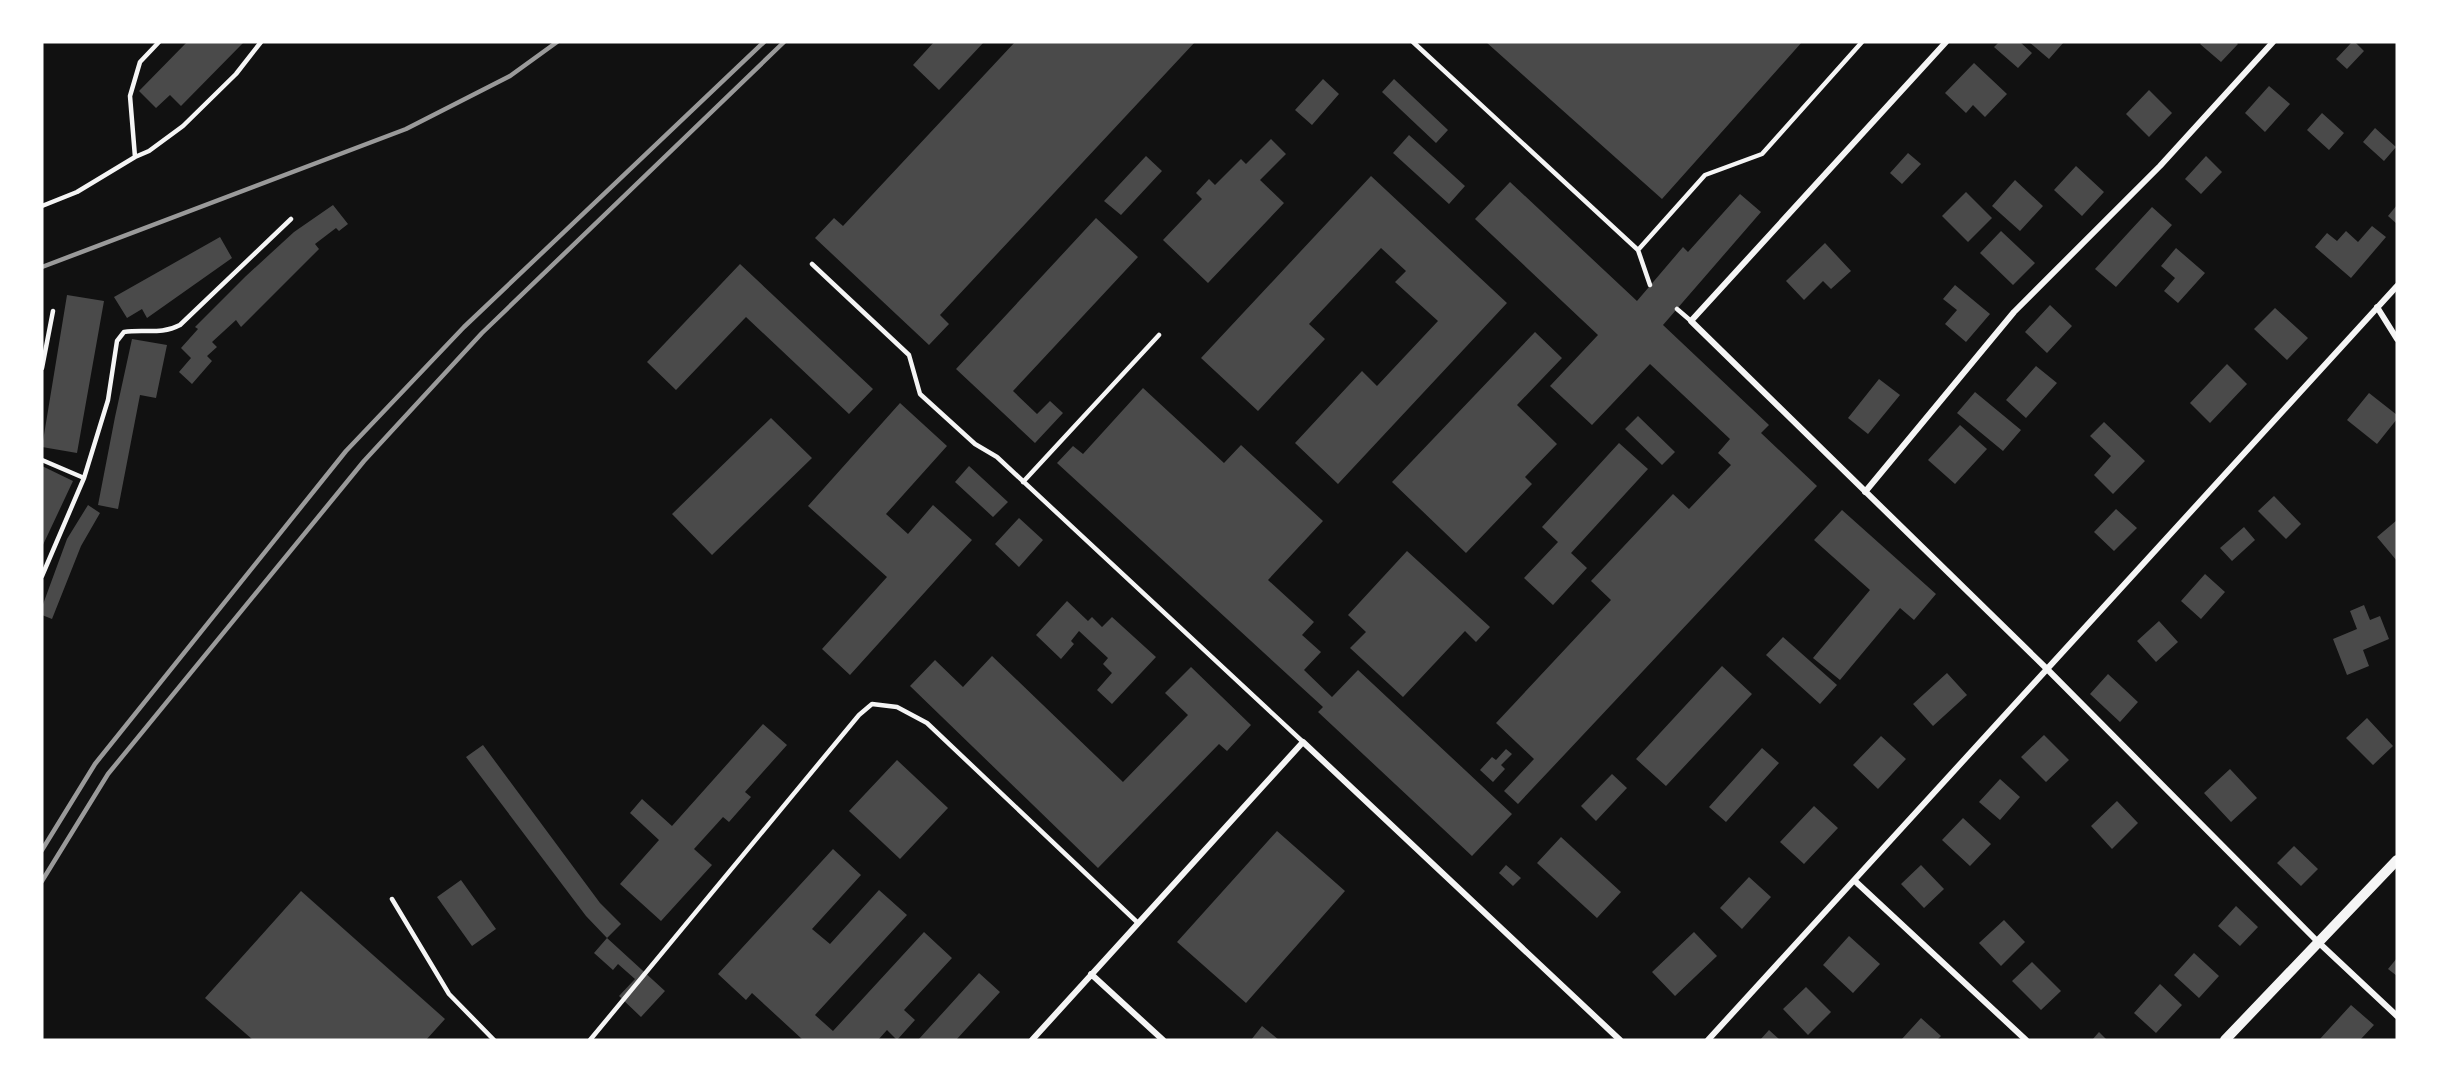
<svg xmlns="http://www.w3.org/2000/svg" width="2439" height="1082" font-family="'Golos Text',sans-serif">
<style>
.building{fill:#4a4a4a}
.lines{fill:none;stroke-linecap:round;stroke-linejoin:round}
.service{stroke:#f5f5f5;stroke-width:4.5}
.minor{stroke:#f5f5f5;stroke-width:6}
.tertiary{stroke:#f5f5f5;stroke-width:10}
.rail{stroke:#9a9a9a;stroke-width:4.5}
</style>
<rect width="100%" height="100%" fill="#111"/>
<!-- building -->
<path class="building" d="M187 42H244L181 106 170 95 156 108 139 91Z
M934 42H984L939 90 913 65Z
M1015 42H1195L940 315 949 324 929 345 815 238 834 218 843 226Z
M1486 42H1802L1662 199Z
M1999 42H2020L2032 53 2018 68 1994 47Z
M2029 42H2064L2049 59Z
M2202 42H2236L2238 44 2221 62 2200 44Z
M2352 42H2355L2364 51 2347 69 2336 59Z
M1974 63 2007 94 1985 117 1973 105 1966 113 1945 93Z
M1323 79 1339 94 1312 125 1295 110Z
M1394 79 1448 130 1436 143 1382 92Z
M2269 86 2290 104 2265 132 2245 113Z
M2149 90 2172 113 2149 137 2126 114Z
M2322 113 2344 133 2329 150 2307 130Z
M2375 128 2396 147 2384 161 2363 142Z
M1409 135 1465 186 1449 204 1393 153Z
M1271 139 1286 154 1260 180 1284 203 1208 283 1163 240 1202 199 1196 193 1209 179 1215 185 1241 159 1246 164Z
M1908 153 1921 164 1902 184 1890 173Z
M1146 156 1162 171 1121 215 1104 201Z
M2206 156 2222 172 2201 194 2185 179Z
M2076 166 2104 192 2082 216 2054 190Z
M1371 176 1507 303 1338 484 1295 443 1362 371 1377 386 1438 321 1395 282 1406 271 1381 248 1309 324 1325 339 1258 411 1201 358Z
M2015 180 2043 206 2020 231 1992 206Z
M1510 182 1637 301 1683 247 1688 252 1740 194 1761 212 1663 325 1769 425 1761 433 1817 486 1518 804 1504 791 1534 759 1496 723 1611 600 1591 581 1673 494 1689 509 1731 465 1718 453 1730 439 1650 364 1592 425 1550 386 1598 335 1475 219Z
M1966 192 1992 218 1968 242 1942 216Z
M333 205 348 224 339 231 336 228 315 244 319 249 241 327 236 320 212 342 217 347 207 356 212 361 192 384 179 372 191 358 181 348 198 329 195 327 246 276 294 232Z
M2397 205V224L2388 216Z
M2152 207 2172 225 2116 287 2095 269Z
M1096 218 1138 257 1013 391 1037 414 1050 401 1063 413 1035 443 956 369Z
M2372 226 2386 237 2351 278 2315 247 2327 233 2337 241 2346 231 2358 242Z
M2001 231 2035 263 2013 285 1980 253Z
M220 237 232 258 147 318 142 309 127 318 114 297Z
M1825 243 1851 271 1831 289 1823 281 1804 300 1786 281Z
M2176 248 2205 273 2178 303 2164 291 2175 278 2161 266Z
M740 264 873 389 849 414 746 317 676 390 647 362Z
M1955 285 1990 314 1966 342 1945 324 1957 310 1943 299Z
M67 295 104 301 77 453 42 447Z
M2050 305 2072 326 2047 353 2025 332Z
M2275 308 2308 338 2287 360 2254 329Z
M1535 332 1562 358 1517 405 1557 444 1525 477 1532 484 1466 553 1392 482Z
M132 339 167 345 156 398 140 395 118 509 98 505 115 417Z
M2227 364 2247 384 2210 423 2190 403Z
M2036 366 2057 383 2026 418 2006 400Z
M1879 379 1900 395 1868 434 1848 418Z
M1143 388 1224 463 1241 445 1323 521 1268 580 1314 622 1302 635 1321 652 1304 670 1332 697 1358 670 1512 814 1472 856 1318 712 1323 707 1057 463 1073 446 1083 454Z
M1975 392 2021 430 2003 451 1957 413Z
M2369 393 2397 415V419L2377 444 2347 420Z
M900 403 947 446 886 514 908 534 933 505 972 540 850 675 822 649 887 577 808 506Z
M1638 416 1675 452 1662 465 1625 429Z
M771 418 812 458 712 555 672 514Z
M2104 422 2145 461 2113 494 2094 475 2111 456 2090 436Z
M1960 425 1987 449 1955 484 1928 460Z
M1619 443 1648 469 1571 553 1587 568 1553 605 1524 578 1558 542 1542 527Z
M42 466 73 481 42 547Z
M969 466 1008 502 993 517 955 482Z
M2274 496 2301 524 2286 539 2258 511Z
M88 505 100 513 81 546 52 619 42 615V607L67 539Z
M2116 509 2137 528 2114 551 2094 532Z
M1842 510 1936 594 1914 620 1900 608 1840 680 1813 658 1870 590 1814 540Z
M1019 518 1043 540 1019 567 995 544Z
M2397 520V561L2377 537Z
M2244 527 2255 540 2232 561 2220 548Z
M1407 551 1490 627 1476 642 1465 631 1403 697 1350 648 1366 632 1348 615Z
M2205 574 2225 592 2201 619 2181 601Z
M1067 601 1088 621 1092 617 1102 627 1112 617 1156 657 1112 704 1097 690 1112 673 1103 664 1108 658 1079 631 1071 641 1074 644 1061 659 1036 635Z
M2364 605 2370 620 2380 616 2389 639 2363 650 2369 666 2347 675 2333 639 2357 629 2350 611Z
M2159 621 2178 642 2156 662 2137 641Z
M1783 637 1837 685 1820 704 1766 655Z
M992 656 1123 782 1188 715 1165 693 1191 667 1251 725 1227 751 1219 744 1098 868 910 686 935 660 963 687Z
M1722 666 1752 694 1666 786 1636 759Z
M1947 673 1967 695 1933 726 1913 704Z
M2108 674 2138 702 2120 722 2090 694Z
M2367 718 2393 746 2373 765 2346 738Z
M763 724 787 745 745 792 751 797 729 822 723 817 694 849 712 865 661 921 620 884 659 840 630 813 642 799 672 826Z
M2044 735 2069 760 2046 782 2021 757Z
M1881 736 1906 759 1878 789 1853 765Z
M483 745 600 903 621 924 607 938 586 916 466 757Z
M1762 748 1779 763 1726 822 1709 807Z
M1506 749 1512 754 1501 765 1505 769 1493 782 1480 770 1492 757 1496 760Z
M897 760 948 808 900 859 849 811Z
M2230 769 2257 798 2231 822 2204 793Z
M1612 774 1627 788 1596 821 1581 806Z
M2000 779 2020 797 2000 820 1979 802Z
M2117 801 2138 823 2112 849 2091 826Z
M1814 806 1838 828 1804 864 1780 842Z
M1963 818 1991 844 1970 866 1942 840Z
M1277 831 1345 891 1246 1003 1177 942Z
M1561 837 1621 892 1597 918 1537 863Z
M2294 846 2318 869 2301 886 2277 863Z
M833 849 861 875 812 929 830 944 879 890 907 915 815 1015 833 1031 924 932 952 958 904 1010 915 1020 897 1040 887 1030 878 1040H803L752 993 746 1000 718 974Z
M1506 865 1521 878 1513 886 1499 873Z
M1921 865 1944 889 1924 908 1901 884Z
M1749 877 1771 897 1742 929 1720 908Z
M461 880 496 929 472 946 437 897Z
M301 891 445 1019 426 1040H253L205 998Z
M2236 906 2258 927 2240 946 2218 926Z
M2004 920 2025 942 2001 966 1979 943Z
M1694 932 1717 956 1675 996 1652 972Z
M1849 936 1880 964 1853 993 1823 965Z
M607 938 665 991 641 1017 619 996 635 979 618 964 613 970 594 953Z
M2194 953 2219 976 2199 998 2174 975Z
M2397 958V976L2388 969Z
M2032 962 2061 991 2041 1010 2012 981Z
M979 973 1000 992 956 1040H918Z
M2160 984 2182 1005 2156 1033 2134 1013Z
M1806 987 1831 1012 1808 1035 1783 1009Z
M2351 1005 2374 1025 2360 1040H2319Z
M1921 1018 1941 1036 1937 1040H1901Z
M1262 1026 1279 1040H1251Z
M1769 1030 1780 1040H1760Z
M2099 1032 2107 1040H2092Z"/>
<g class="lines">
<!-- service -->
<path class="service" d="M1413 42 1638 250 1650 285
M135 157 130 96 140 62 159 42
M42 206 77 192 135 157 149 151 183 126 236 74 261 42
M1638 250 1705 175 1762 154 1862 42
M812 264 909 355 920 394 975 444 997 457 1303 742
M1677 309 1691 321
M42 368 53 311
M42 460 84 478
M1023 482 1159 335
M42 576 84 478 108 400 117 341 124 332C145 329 161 335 180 325L291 219
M392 899 449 994 494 1040
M590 1040 859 715 872 704 897 707 927 723 1138 923"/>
<!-- minor -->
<path class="minor" d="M1946 42 1691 321 2048 670 2317 941 2397 1016
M2377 307 2397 339
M1865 492 2014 312 2160 166 2273 42
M1855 881 2026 1040
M1091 974 1163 1040
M1032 1040 1303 742 1620 1040
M1708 1040 2397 286"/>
<!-- tertiary -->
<path class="tertiary" d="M2225 1040 2397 860"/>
<!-- rail -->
<path class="rail" d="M42 267 406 129 510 76 557 42
M42 850 95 764 346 451 464 327 764 42
M42 881 108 774 364 461 482 333 784 42"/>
</g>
<!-- border -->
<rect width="2439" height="1082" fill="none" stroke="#ffffff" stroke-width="87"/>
</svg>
